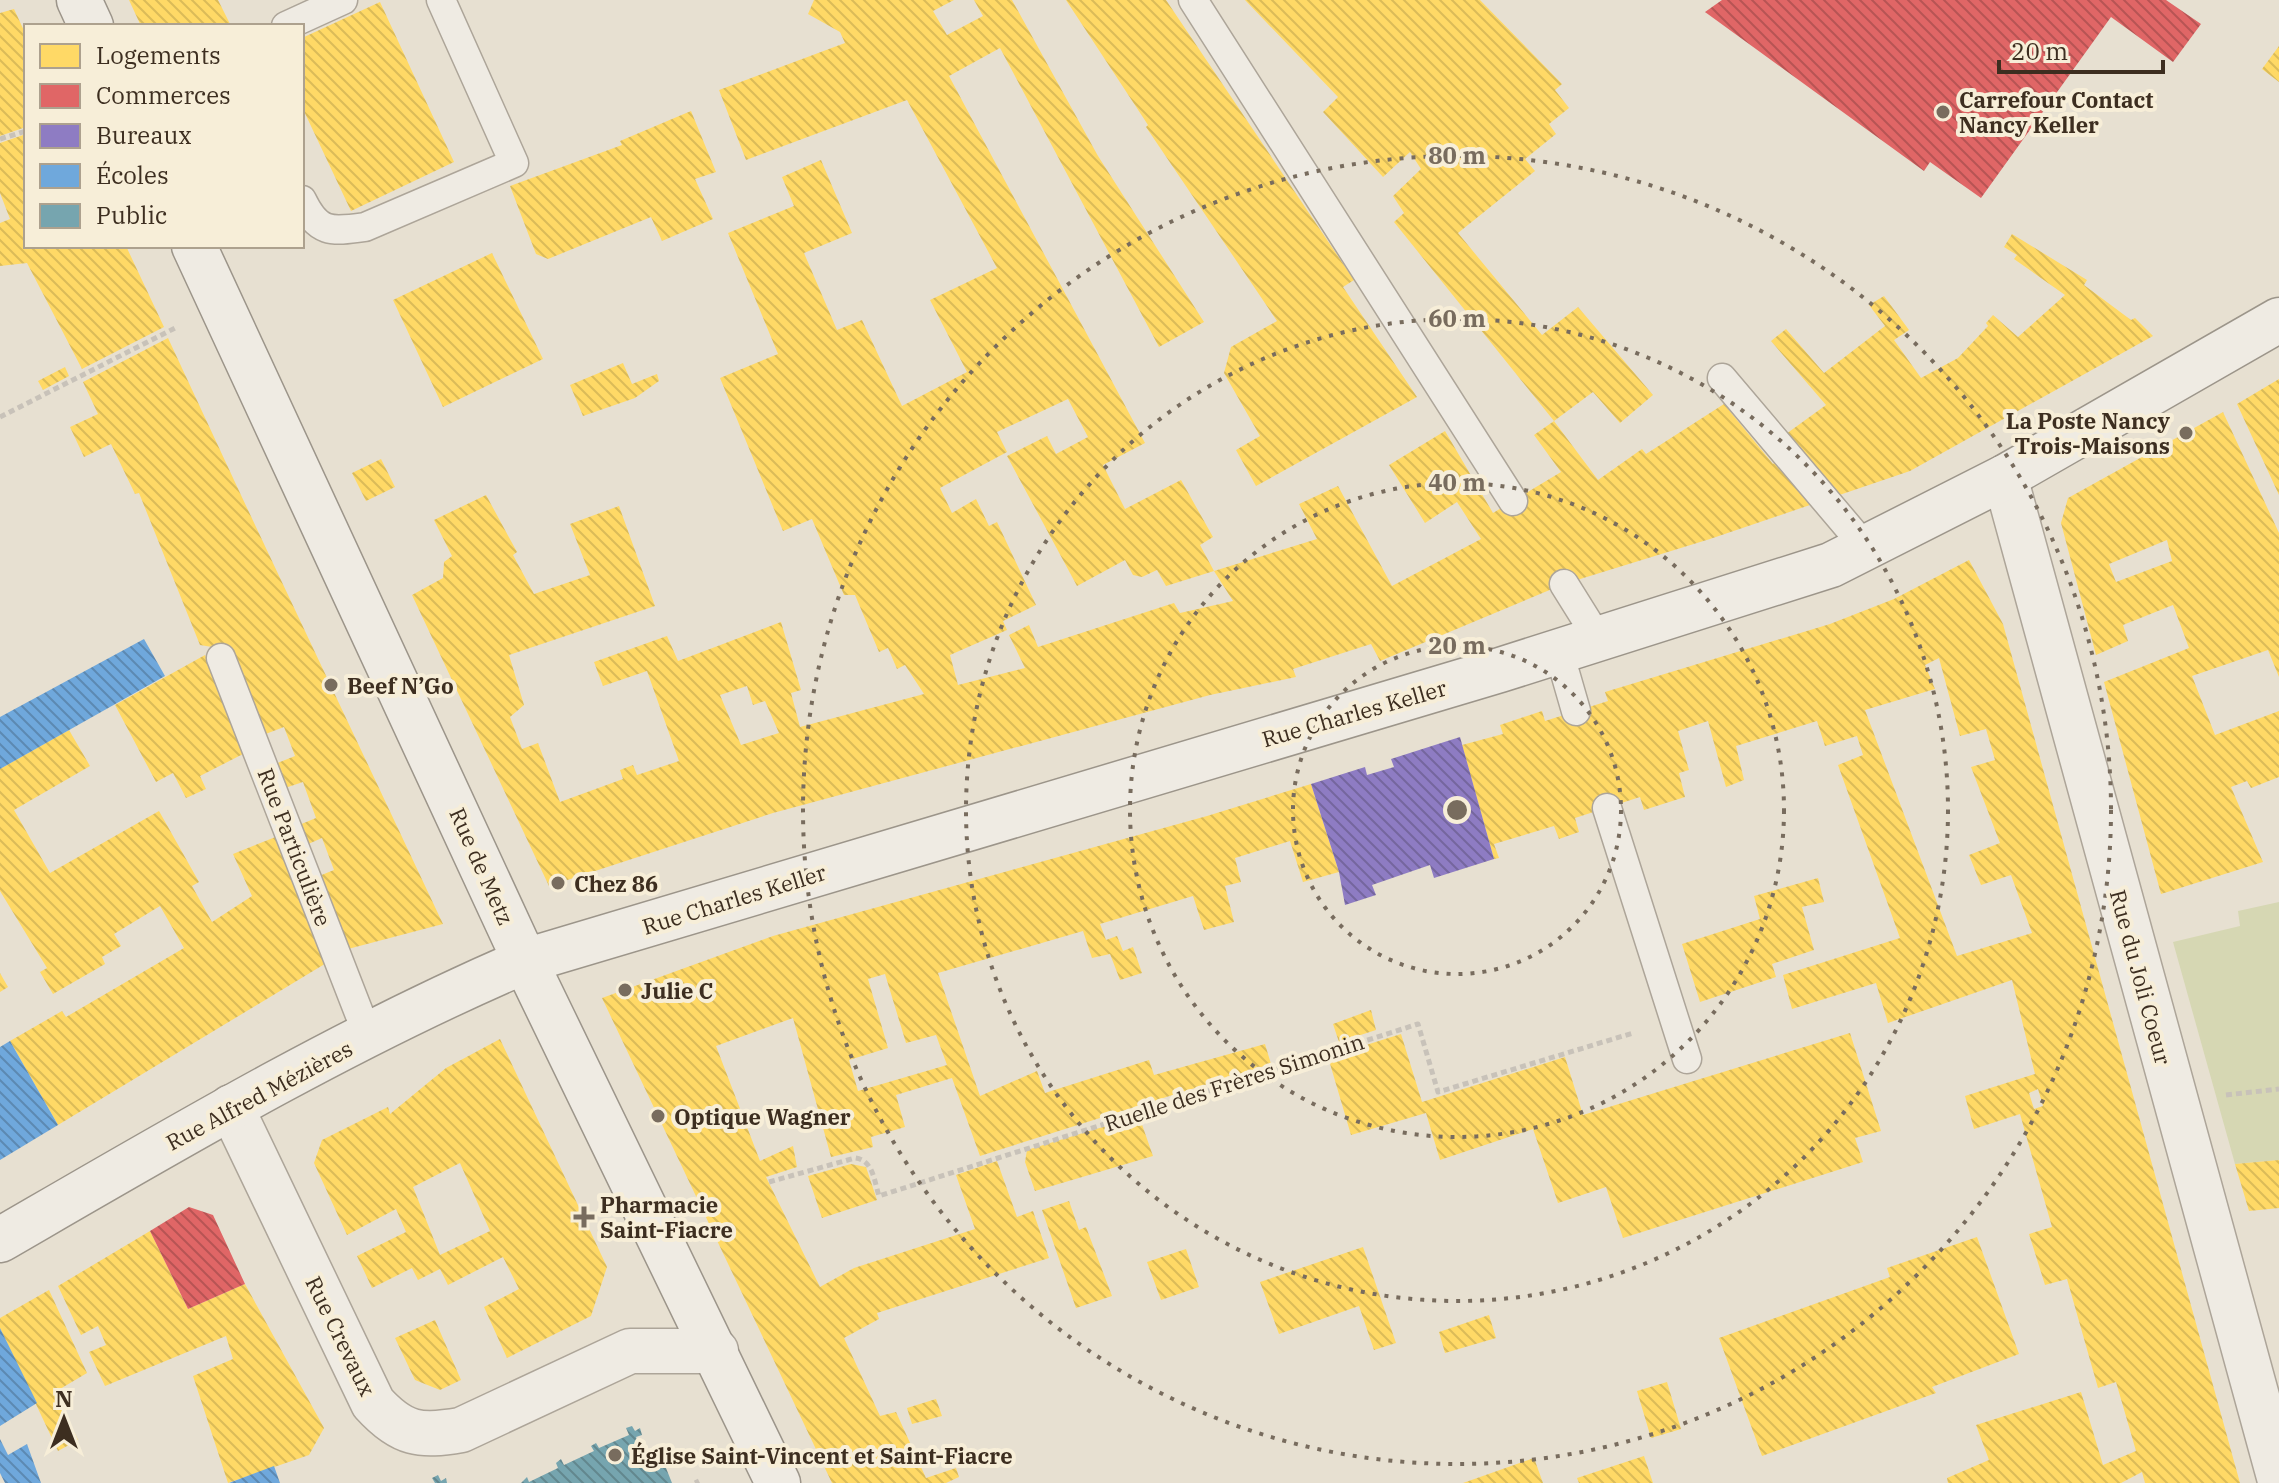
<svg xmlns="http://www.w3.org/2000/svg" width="2279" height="1483" font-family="'IBM Plex Serif',serif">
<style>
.green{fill:#d6d7b3}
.homes{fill:url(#homes-back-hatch);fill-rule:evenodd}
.shops{fill:url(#shops-back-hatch)}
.offices{fill:url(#offices-back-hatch)}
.schools{fill:url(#schools-back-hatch)}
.public{fill:url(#public-back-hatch)}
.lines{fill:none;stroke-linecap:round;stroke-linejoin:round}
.service-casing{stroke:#ada599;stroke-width:31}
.minor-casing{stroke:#ada599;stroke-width:47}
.secondary-casing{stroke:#9c958a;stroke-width:47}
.path{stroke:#c8c2b9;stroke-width:5;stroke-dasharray:6 4;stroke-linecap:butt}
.service{stroke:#efebe3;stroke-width:28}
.minor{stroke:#efebe3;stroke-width:44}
.secondary{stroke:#efebe3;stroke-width:44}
.ring{fill:none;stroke:#786c5e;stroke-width:4;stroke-dasharray:4 8}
.poi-dot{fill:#786c5e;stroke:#f7eed8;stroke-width:3}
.labels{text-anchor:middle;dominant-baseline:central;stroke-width:8;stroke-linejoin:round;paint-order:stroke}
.poi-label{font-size:22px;font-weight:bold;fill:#3d2e20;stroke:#f7eed8;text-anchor:start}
.street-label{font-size:22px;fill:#3d2e20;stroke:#f7eed8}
.centre{fill:#786c5e;stroke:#f7eed8;stroke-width:4}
.ring-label{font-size:24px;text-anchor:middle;font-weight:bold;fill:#786c5e;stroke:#f7eed8;stroke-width:8;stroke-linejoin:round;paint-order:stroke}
</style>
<defs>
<pattern id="homes-back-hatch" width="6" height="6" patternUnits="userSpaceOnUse" patternTransform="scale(2)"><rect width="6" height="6" fill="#ffd966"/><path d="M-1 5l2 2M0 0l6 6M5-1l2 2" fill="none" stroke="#dbbb58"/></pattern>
<pattern id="shops-back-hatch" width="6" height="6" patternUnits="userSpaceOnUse" patternTransform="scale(2)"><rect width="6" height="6" fill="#e06666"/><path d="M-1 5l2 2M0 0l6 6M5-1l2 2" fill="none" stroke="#b75454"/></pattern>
<pattern id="offices-back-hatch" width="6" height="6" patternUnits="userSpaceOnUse" patternTransform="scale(2)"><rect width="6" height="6" fill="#8e7cc3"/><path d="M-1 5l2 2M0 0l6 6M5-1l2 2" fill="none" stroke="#75669e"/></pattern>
<pattern id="schools-back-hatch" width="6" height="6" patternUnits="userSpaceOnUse" patternTransform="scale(2)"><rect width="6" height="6" fill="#6fa8dc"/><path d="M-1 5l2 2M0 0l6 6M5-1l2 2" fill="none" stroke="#5c89b2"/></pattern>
<pattern id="public-back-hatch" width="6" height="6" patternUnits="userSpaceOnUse" patternTransform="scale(2)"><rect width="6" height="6" fill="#76a5af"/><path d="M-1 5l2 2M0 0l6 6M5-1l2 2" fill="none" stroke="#62878e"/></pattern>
</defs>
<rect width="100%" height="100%" fill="#e7e0d1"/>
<!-- green -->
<path class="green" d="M2279 902V1160L2235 1164 2173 942 2240 926 2238 911Z"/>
<!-- homes -->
<path class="homes" d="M129 0H218L231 26H141Z
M814 0H954L933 11 947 35 983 16 974 0H1012L1098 156 1204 322 1159 347 1000 48 949 76 1145 443 1103 465 1125 509 1181 480 1213 537 1200 545 1214 571 1166 586 1157 570 1142 577 1133 575 1125 560 1077 586 1007 456 1047 436 1056 454 1088 437 1068 399 997 432 1007 452 940 488 952 513 976 499 989 526 997 522 1036 605 1003 621 1007 630 950 655 958 685 1025 668 1009 635 1029 625 1038 647 1174 603 1180 613 1233 601 1214 571 1317 539 1299 504 1338 486 1392 586 1481 539 1457 502 1425 523 1389 465 1445 431 1493 513 1561 472 1534 435 1554 421 1394 222 1404 213 1393 196 1421 169 1410 152 1383 177 1323 112 1338 97 1245 0H1480L1562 84 1555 90 1569 108 1549 124 1556 134 1525 159 1535 171 1458 233 1542 335 1578 307 1653 395 1620 423 1593 392 1554 421 1598 480 1642 449 1646 454 1724 404 1773 464 1795 444 1786 434 1826 405 1771 341 1786 329 1824 373 1885 326 1869 305 1884 296 1909 330 1894 340 1921 378 1958 358 1988 326 1986 323 1993 315 2018 337 2065 295 2014 259 2017 255 2004 247 2012 234 2087 280 2084 285 2131 320 2135 318 2153 336 1910 471 1710 539 1564 584 1380 661 1371 644 1293 669 1296 677 1210 695 773 813 549 886 412 595 443 578 444 562 452 556 434 520 486 495 517 552 513 555 534 594 590 575 570 524 619 506 655 606 509 655 524 705 510 717 522 749 538 743 560 802 623 779 620 770 633 765 637 775 679 761 647 671 603 686 594 662 667 636 678 661 781 622 801 690 791 693 800 727 924 694 905 665 897 669 888 648 879 652 855 595H844L812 519 783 531 720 378 778 354 728 233 794 206 782 177 821 160 852 233 804 253 837 330 862 320 902 406 967 372 930 300 997 268 907 100 746 160 719 90 845 43 840 32 808 14ZM747 686 753 705 765 701 779 733 741 745 720 695Z
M1066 0H1166L1354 280 1343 287 1417 397 1256 486 1236 450 1260 436 1224 373 1231 347 1277 321 1146 127 1148 125Z
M380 2 454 162 351 211 302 107V38Z
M14 9 26 35V127L0 136V13Z
M2279 46V82L2262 69Z
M691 111 716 172 695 179 713 219 662 241 651 217 548 259 536 254 510 186 622 145 620 141Z
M26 134V246H126L164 327 82 369 27 263 0 266V223L10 219 0 193V143Z
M492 253 543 359 443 407 393 300Z
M168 338 240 493 443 924 348 949 319 876 334 870 322 838 306 845 299 825 316 818 304 785 303 782 285 788 275 764 295 756 284 727 263 735 218 648 200 645 139 493 135 494 111 444 84 457 70 427 98 414 83 382Z
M623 363 632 384 657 374 659 381 635 398 583 416 570 385Z
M65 367 69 376 43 390 38 381Z
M2279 379V495L2237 404Z
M2223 412 2279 533V677L2268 650 2192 676 2215 735 2279 711V777L2251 788 2247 781 2231 787 2263 862 2161 894 2104 682 2189 648 2173 605 2123 625 2128 641 2096 655 2061 523 2068 498ZM2167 540 2172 561 2116 582 2109 564Z
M381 459 395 487 366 501 352 473Z
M1969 560 2003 624 2240 1483H2145L2142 1472 2121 1483H1948L1947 1478 1989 1460 1976 1425 2081 1392 2103 1465 2136 1451 2116 1382 2098 1388 2067 1279 2045 1285 2029 1234 2052 1227 2020 1114 1974 1129 1965 1096 2035 1074 2012 980 1888 1023 1876 983 1792 1009 1783 975 1900 938 1838 765 1863 755 1857 736 1825 746 1817 721 1736 746 1744 780 1726 787 1708 721 1678 731 1689 770 1679 773 1685 797 1644 810 1640 797 1575 818 1579 832 1559 839 1554 826 1494 844 1499 858 1494 859 1462 745 1503 734 1500 725 1542 711 1545 721 1608 701 1605 692 1830 624 1894 599ZM1939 658 1960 736 1986 729 1995 760 1971 767 2000 843 1969 855 1981 885 2011 875 2032 933 1957 956 1865 710 1935 689 1925 665ZM2038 1089 2043 1106 2034 1109 2029 1093Z
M205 655 245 753 200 776 206 789 186 798 173 773 156 782 115 705Z
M69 730 90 766 14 810 50 873 159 811 199 882 192 886 212 922 252 896 233 854 278 836 328 962 58 1125 10 1041 62 1011 66 1017 184 948 160 906 114 934 121 946 102 957 105 964 53 994 40 972 47 968 0 891V769Z
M1311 784 1339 872 1303 882 1290 841 1235 858 1241 882 1225 886 1234 922 1204 930 1193 896 1100 924 1106 940 1117 936 1123 951 1133 947 1142 973 1120 980 1110 954 1092 958 1083 931 938 973 980 1096 1037 1071 1045 1093 1149 1060 1154 1075 1265 1044 1271 1064 980 1156 952 1078 896 1095 905 1127 871 1137 873 1147 831 1157 793 1018 716 1046 760 1161 793 1146 797 1167 766 1177 820 1287 854 1268 975 1229 956 1175 997 1161 1017 1217 1033 1211 1049 1258 877 1313 879 1319 844 1338 880 1416 896 1412 926 1478 956 1468 959 1477 946 1483H832L602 998 773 936 1207 816ZM885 974 906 1043 936 1035 947 1065 858 1091 849 1060 888 1048 868 979Z
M1818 878 1824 902 1802 907 1814 950 1772 964 1776 977 1700 1002 1682 944 1760 919 1754 896Z
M0 973 8 987 0 992Z
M1371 1010 1376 1030 1339 1042 1333 1024Z
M1850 1033 1881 1131 1855 1138 1863 1162 1623 1238 1606 1187 1558 1203 1533 1129 1440 1160 1426 1113 1351 1135 1328 1057 1401 1034 1422 1102 1565 1057 1583 1115Z
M500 1039 607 1267 591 1316 507 1358 484 1307 519 1289 503 1257 448 1285 440 1269 418 1280 412 1268 372 1288 357 1256 406 1232 396 1209 347 1235 314 1163 322 1140 388 1107 390 1114 446 1068ZM460 1163 490 1231 440 1255 413 1187Z
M1139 1116 1153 1156 1035 1191 1025 1162 1027 1150Z
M2279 1160V1208L2249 1211 2235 1164Z
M851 1164 866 1167 877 1200 822 1218 808 1176Z
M1069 1201 1079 1230 1086 1227 1112 1296 1076 1308 1042 1210Z
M150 1231 188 1309 245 1284 324 1428 309 1455 228 1483 193 1376 233 1359 226 1336 105 1386 89 1352 106 1345 98 1326 81 1335 58 1286Z
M1977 1237 2019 1354 1932 1387 1936 1393 1762 1456 1719 1338 1890 1277 1887 1268Z
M1363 1247 1396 1343 1374 1350 1359 1306 1279 1334 1260 1282Z
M1186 1249 1199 1287 1161 1300 1147 1262Z
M49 1290 87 1373 55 1392 78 1440 58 1451 0 1328V1318Z
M1489 1315 1496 1338 1445 1353 1439 1332Z
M435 1320 461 1380 440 1390 415 1380 395 1338Z
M1667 1382 1681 1429 1651 1438 1637 1391Z
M936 1399 942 1416 912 1424 907 1408Z
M1644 1456 1653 1483H1579L1577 1478Z
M1534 1458 1543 1483H1463Z"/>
<!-- shops -->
<path class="shops" d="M1722 0H2166L2201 24 2173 62 2111 17 1981 198 1930 162 1924 171 1705 12Z
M189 1207 213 1215 245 1284 188 1309 150 1231Z"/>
<!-- offices -->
<path class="offices" d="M1460 737 1494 859 1434 878 1430 865 1372 885 1376 895 1345 905 1339 872 1311 784 1365 767 1367 775 1394 767 1391 759Z"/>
<!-- schools -->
<path class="schools" d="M144 639 165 676 0 769V717Z
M10 1041 58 1125 0 1160V1047Z
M0 1328 37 1403 0 1426Z
M0 1439 8 1455 27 1444 41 1483H5L0 1473Z
M274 1466 280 1483H229Z"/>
<!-- public -->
<path class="public" d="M632 1426 635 1431 640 1428 642 1435 636 1437 649 1465 669 1461 671 1466 666 1468 672 1483H521L527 1477 529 1482 558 1468 556 1463 561 1459 564 1465 594 1451 591 1446 596 1443 599 1448 629 1435 626 1428Z
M438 1475 441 1481 446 1478 447 1483H435L432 1478Z"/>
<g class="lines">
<defs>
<path id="service" d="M1193 0 1513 501
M286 26 343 0
M302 200C318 233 330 232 365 227L514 163 441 0
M1722 378 1866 548
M1564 584 1599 640
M1559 652 1576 711
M221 658 368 1036
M1607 808 1687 1059"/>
<path id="minor" d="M2005 477 2279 1477
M231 1107 373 1403C402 1435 420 1437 461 1430L630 1351H716"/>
<path id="secondary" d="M79 0 91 26
M194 246 525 961 778 1483
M0 1240C171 1141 343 1039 525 961L1500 670 1831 565 2005 477 2279 320"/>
</defs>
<!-- service casing -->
<use href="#service" class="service-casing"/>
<!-- minor casing -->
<use href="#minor" class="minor-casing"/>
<!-- secondary casing -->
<use href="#secondary" class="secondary-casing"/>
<!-- path -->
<path class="path" d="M0 139 26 131
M0 417 177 327
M2226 1095 2279 1089
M769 1182 855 1158C873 1160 874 1180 879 1196L1418 1024 1438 1092 1633 1033
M695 1483 699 1481"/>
<!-- service -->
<use href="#service" class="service"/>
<!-- minor -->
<use href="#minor" class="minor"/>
<!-- secondary -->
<use href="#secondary" class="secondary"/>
</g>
<!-- distance rings -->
<g class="ring">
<circle cx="1457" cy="810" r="164"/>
<circle cx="1457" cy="810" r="327"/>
<circle cx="1457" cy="810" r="491"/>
<circle cx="1457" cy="810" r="654"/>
</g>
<!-- markers -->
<g class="poi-dot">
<circle cx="1943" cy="112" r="8"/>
<circle cx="2186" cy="433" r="8"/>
<circle cx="331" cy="685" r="8"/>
<circle cx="558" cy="883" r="8"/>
<circle cx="625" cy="990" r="8"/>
<circle cx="658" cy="1116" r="8"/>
<path d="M580 1205h8v8h8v8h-8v8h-8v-8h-8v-8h8z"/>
<circle cx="615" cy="1455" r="8"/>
</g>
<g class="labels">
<!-- poi labels -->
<g class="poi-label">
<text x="1959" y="99">Carrefour Contact<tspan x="1959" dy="25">Nancy Keller</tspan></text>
<text x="2170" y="420" text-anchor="end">La Poste Nancy<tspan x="2170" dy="25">Trois-Maisons</tspan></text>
<text x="347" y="685">Beef N’Go</text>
<text x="574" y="883">Chez 86</text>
<text x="641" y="990">Julie C</text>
<text x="674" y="1116">Optique Wagner</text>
<text x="600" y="1204">Pharmacie<tspan x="600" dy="25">Saint-Fiacre</tspan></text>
<text x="631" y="1455">Église Saint-Vincent et Saint-Fiacre</text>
</g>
<!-- street labels -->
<g class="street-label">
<text transform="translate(1354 713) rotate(-16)">Rue Charles Keller</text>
<text transform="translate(295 847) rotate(69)">Rue Particulière</text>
<text transform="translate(482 866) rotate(66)">Rue de Metz</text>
<text transform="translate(734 899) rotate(-17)">Rue Charles Keller</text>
<text transform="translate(2141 977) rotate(75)">Rue du Joli Coeur</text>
<text transform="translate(1234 1082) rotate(-18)">Ruelle des Frères Simonin</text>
<text transform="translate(259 1095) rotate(-28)">Rue Alfred Mézières</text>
<text transform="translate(341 1336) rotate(64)">Rue Crevaux</text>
</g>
</g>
<circle cx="1457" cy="810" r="12" class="centre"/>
<g class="ring-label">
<text x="1457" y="164">80 m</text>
<text x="1457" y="327">60 m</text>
<text x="1457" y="491">40 m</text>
<text x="1457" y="654">20 m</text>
</g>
<!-- legend -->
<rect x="24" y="24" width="280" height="224" fill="#f7eed8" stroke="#ada18e" stroke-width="2"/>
<rect x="40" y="44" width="40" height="24" fill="#ffd966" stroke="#ada18e" stroke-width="2"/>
<text x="96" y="64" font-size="24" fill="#3d2e20">Logements</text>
<rect x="40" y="84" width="40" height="24" fill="#e06666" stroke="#ada18e" stroke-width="2"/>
<text x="96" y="104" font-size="24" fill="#3d2e20">Commerces</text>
<rect x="40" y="124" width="40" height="24" fill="#8e7cc3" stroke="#ada18e" stroke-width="2"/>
<text x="96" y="144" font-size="24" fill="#3d2e20">Bureaux</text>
<rect x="40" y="164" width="40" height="24" fill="#6fa8dc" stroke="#ada18e" stroke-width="2"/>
<text x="96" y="184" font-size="24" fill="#3d2e20">Écoles</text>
<rect x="40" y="204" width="40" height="24" fill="#76a5af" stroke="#ada18e" stroke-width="2"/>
<text x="96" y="224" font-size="24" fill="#3d2e20">Public</text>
<!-- north arrow -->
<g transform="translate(64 1419)" stroke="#f7eed8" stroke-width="6" paint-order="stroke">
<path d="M0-6L14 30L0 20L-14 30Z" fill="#3d2e20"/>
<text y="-12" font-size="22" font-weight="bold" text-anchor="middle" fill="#3d2e20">N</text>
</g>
<!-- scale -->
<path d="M1999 60v12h164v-12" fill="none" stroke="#3d2e20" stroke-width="4"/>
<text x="2011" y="60" font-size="24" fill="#3d2e20" stroke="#f7eed8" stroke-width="6" paint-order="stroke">20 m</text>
</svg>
